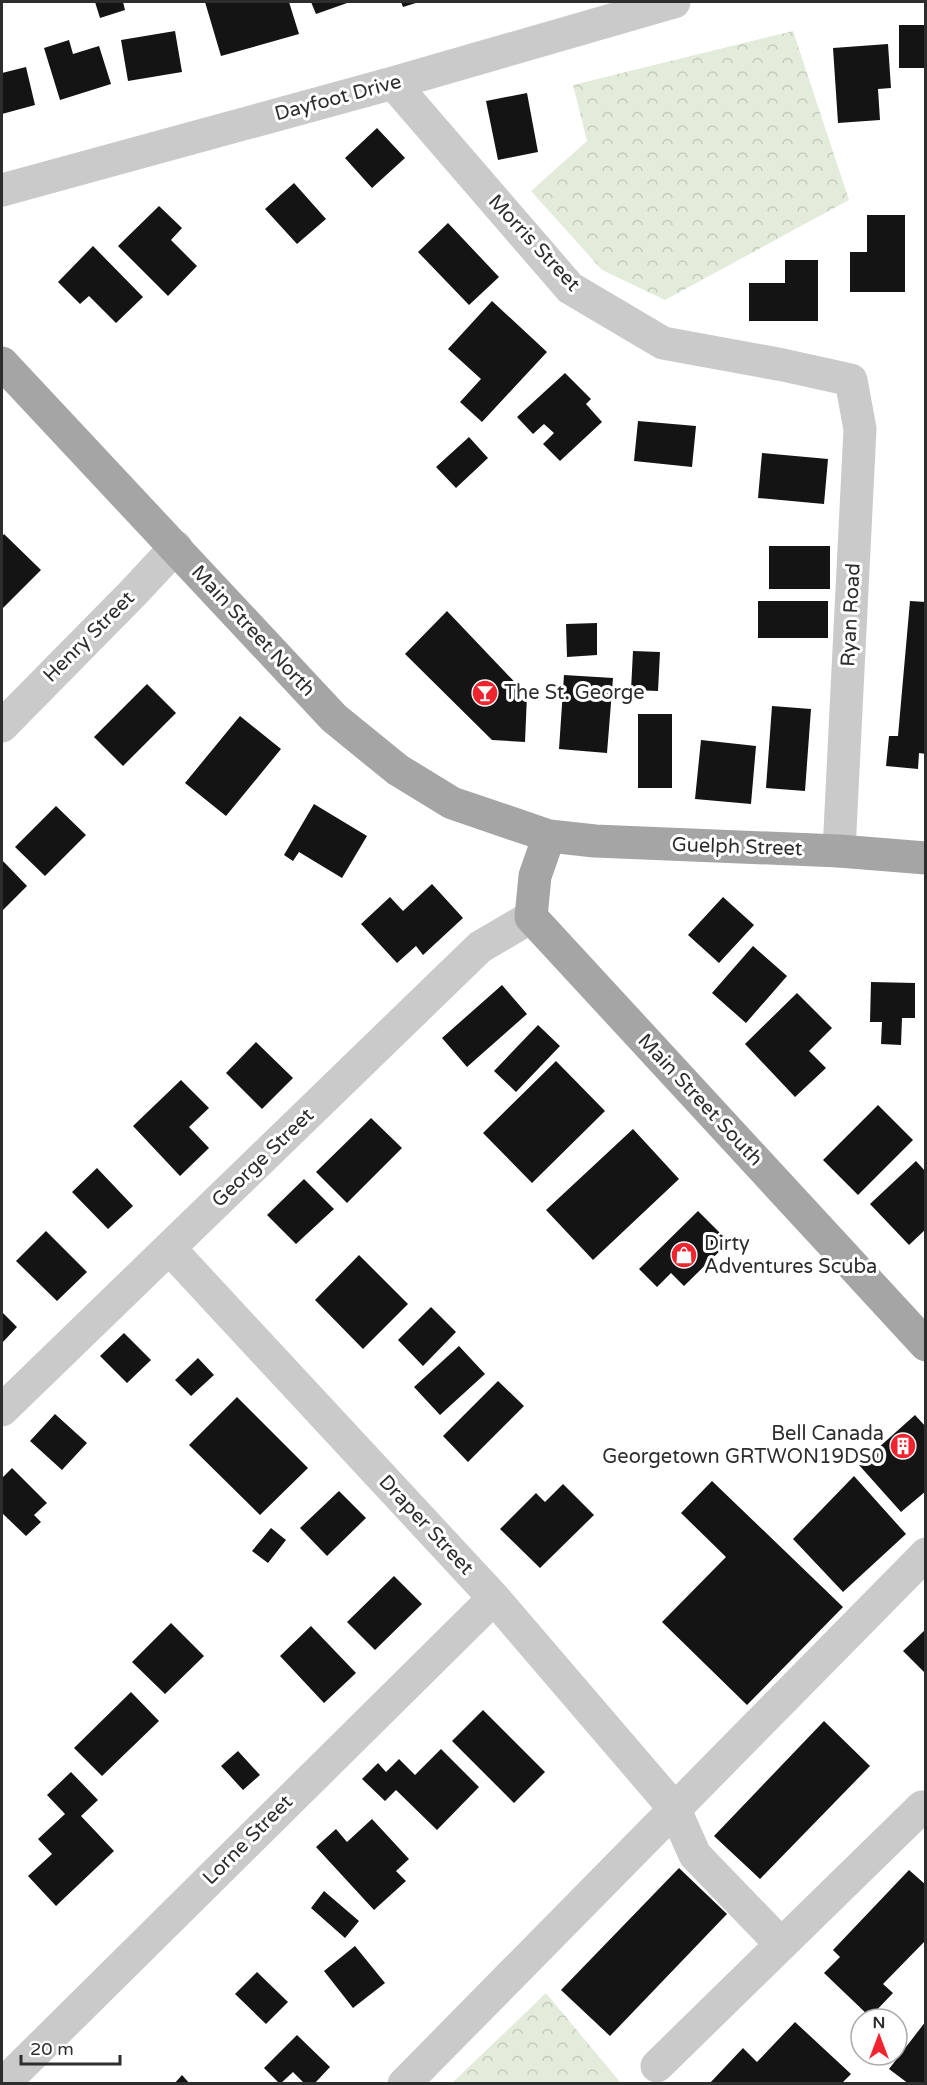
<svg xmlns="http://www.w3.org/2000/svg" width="927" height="2085" font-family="'Varela Round',sans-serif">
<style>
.forest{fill:url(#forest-crowns)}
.building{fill:#141414}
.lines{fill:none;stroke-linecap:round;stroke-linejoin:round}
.minor{stroke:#cacaca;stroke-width:33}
.major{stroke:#a5a5a5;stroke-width:33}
.labels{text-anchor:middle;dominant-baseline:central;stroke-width:6;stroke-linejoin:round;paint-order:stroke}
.street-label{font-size:20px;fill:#2d2d2d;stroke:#fff}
.poi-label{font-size:20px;fill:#2d2d2d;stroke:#fff;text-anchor:start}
</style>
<defs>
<pattern id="forest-crowns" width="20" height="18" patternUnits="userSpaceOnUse" patternTransform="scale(1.5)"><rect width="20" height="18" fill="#e3ecda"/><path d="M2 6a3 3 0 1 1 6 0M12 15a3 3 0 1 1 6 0" fill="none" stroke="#c3cbbb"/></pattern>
</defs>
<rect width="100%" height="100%" fill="#fff"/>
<!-- forest -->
<path class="forest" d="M793 31 849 200 665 300 602 270 531 191 587 141 573 85Z
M546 1993 621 2083H452Z"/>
<!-- building -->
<path class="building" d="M95 2H123L125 10 100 18Z
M205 2H289L299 34 221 56Z
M311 2H350L316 14Z
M401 2H419L403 7Z
M899 25H926V68H899Z
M175 31 182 72 128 81 121 40Z
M69 40 73 54 99 46 111 84 60 100 44 48Z
M888 44 891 88 878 89 880 120 838 123 833 48Z
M26 67 35 105 2 114V73Z
M527 93 538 152 498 160 486 101Z
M377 128 405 158 372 188 345 158Z
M294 183 326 219 297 244 265 209Z
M159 206 182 228 171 240 197 266 168 296 118 246Z
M867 215H905V292H850V252H867Z
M448 223 499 277 469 305 418 252Z
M93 246 143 297 116 323 89 296 80 304 58 282Z
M785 260H818V321H749V283H785Z
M492 301 547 352 482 422 460 402 481 379 448 349Z
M565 373 591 399 586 404 602 422 560 461 543 444 554 433 544 424 533 434 517 417Z
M638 421 696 426 692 467 634 461Z
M469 437 488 458 456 488 436 467Z
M762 453 828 459 824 504 758 498Z
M4 534 41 570 2 609V537Z
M769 546H830V589H769Z
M758 601H828V638H758Z
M910 601 926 602V754L919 753 918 769 886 766 889 736H898Z
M447 611 527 695 525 742 492 740 405 654Z
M597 623V655L567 657 566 624Z
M633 651 660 652 658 691 631 690Z
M564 675 613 678 607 753 559 749Z
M147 684 176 713 123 766 94 737Z
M772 706 811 709 805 791 766 788Z
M638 714H672V788H638Z
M240 716 281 749 226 816 185 783Z
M701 740 756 746 751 804 695 799Z
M314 804 367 836 342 878 299 852 293 861 284 855Z
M56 806 86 835 45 876 15 847Z
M2 860 27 886 2 911Z
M432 884 463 918 423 955 416 946 397 963 361 924 390 897 403 911Z
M723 897 754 925 719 963 688 935Z
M753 946 787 976 746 1023 712 993Z
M871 982 915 983V1018H902L901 1045 881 1044 882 1022H870Z
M502 985 527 1014 467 1067 442 1038Z
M797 993 832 1028 809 1051 826 1068 795 1097 745 1044Z
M538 1025 560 1046 516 1092 494 1071Z
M256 1042 293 1078 262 1109 226 1073Z
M556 1061 605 1111 532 1183 483 1133Z
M181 1080 209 1108 189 1127 209 1148 180 1176 133 1126Z
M878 1105 913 1140 858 1195 823 1160Z
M371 1118 402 1148 347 1203 316 1172Z
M633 1129 679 1179 593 1260 546 1210Z
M916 1161 926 1172V1229L909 1245 870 1204Z
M97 1168 133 1206 108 1229 72 1192Z
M304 1179 334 1209 296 1244 267 1215Z
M698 1211 729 1242 684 1286 671 1273 657 1287 639 1269Z
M46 1231 87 1272 57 1301 16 1261Z
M359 1255 408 1304 363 1349 315 1300Z
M431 1307 456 1332 423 1366 398 1340Z
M2 1312 17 1327 2 1343Z
M124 1333 151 1360 127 1383 100 1356Z
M459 1346 485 1374 440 1415 414 1387Z
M198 1358 214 1375 191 1396 175 1380Z
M498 1381 524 1406 468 1462 443 1436Z
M237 1397 308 1468 260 1515 189 1445Z
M55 1414 87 1443 62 1470 30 1441Z
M915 1415 926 1427V1491L901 1512 859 1465Z
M12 1468 47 1503 34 1515 41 1522 26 1536 2 1513V1478Z
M854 1476 906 1534 843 1592 793 1539Z
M712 1481 843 1607 747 1705 662 1622 726 1557 681 1513Z
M563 1484 594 1515 540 1568 500 1529 536 1493 545 1502Z
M339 1491 366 1518 327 1556 300 1528Z
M271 1528 286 1540 268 1563 252 1551Z
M394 1576 422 1604 375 1650 347 1622Z
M171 1623 204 1656 165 1694 132 1662Z
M311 1626 356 1673 324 1703 280 1656Z
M926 1629V1674L903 1651Z
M131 1692 159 1721 102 1776 74 1748Z
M483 1710 545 1772 514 1803 452 1741Z
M824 1721 870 1766 760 1879 714 1836Z
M441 1749 479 1787 437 1830 396 1790 385 1801 362 1779 378 1763 386 1772 399 1759 415 1775Z
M238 1751 260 1775 243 1790 221 1766Z
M71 1772 98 1800 81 1816 114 1851 56 1906 28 1876 52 1854 38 1839 65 1814 47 1795Z
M372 1819 409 1859 396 1871 406 1881 374 1910 316 1847 336 1829 347 1842Z
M679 1868 727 1914 610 2036 561 1990Z
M909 1870 926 1885V1940L883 1984 893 1993 870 2017 824 1973 840 1957 833 1950Z
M324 1891 359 1921 345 1938 311 1908Z
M355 1946 385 1983 353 2008 324 1971Z
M257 1972 288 2002 266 2024 235 1994Z
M926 2021V2084H909L889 2069Z
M795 2022 851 2074 841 2084H709L743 2048 757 2062Z
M297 2035 330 2067 314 2084H305L293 2072 280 2084 264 2068Z
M182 2075 190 2084H174Z"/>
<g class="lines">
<!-- minor -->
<path class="minor" d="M393 83 570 288 663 343 783 365 851 380 860 429 839 851
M2 190 393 83 674 2
M2 726 133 593 176 547
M170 1249 494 1598 674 1808 695 1855 781 1944
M2 1410 480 947 531 917
M657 2066 922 1807
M3 2084 494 1598
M404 2084 926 1554"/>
<!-- major -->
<path class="major" d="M2 363 334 718 398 770 452 803 549 836 595 841 839 851 926 858
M549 836 535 876 531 917 926 1345"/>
</g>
<!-- icons -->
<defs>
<symbol id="bar-disc" viewBox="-11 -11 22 22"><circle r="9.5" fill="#ef242e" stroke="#fff"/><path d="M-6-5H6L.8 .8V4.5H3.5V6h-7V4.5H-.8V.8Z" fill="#fff"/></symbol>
<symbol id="shop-disc" viewBox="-11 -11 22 22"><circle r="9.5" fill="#ef242e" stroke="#fff"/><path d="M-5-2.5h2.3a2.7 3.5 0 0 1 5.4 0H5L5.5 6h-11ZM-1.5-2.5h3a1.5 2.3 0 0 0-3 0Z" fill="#fff"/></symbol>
<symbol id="building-disc" viewBox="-11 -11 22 22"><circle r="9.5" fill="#ef242e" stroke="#fff"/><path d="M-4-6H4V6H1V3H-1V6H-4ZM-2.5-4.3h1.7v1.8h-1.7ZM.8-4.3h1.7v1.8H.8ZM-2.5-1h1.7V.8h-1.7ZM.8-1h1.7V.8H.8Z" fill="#fff"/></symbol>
</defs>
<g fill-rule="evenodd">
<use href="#bar-disc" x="470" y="678" width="30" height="30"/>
<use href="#shop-disc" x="669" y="1240" width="30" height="30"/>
<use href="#building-disc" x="888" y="1431" width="30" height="30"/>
</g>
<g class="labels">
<!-- street labels -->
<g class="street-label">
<text transform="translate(338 98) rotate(-15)">Dayfoot Drive</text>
<text transform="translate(534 243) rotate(47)">Morris Street</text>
<text transform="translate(851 615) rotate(-87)">Ryan Road</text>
<text transform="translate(253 631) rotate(47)">Main Street North</text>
<text transform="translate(89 637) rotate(-45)">Henry Street</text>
<text transform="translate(737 847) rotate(2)">Guelph Street</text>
<text transform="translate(700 1100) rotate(47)">Main Street South</text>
<text transform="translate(263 1158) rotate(-44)">George Street</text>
<text transform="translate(426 1525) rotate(47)">Draper Street</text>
<text transform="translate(248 1840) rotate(-45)">Lorne Street</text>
</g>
<!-- poi labels -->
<g class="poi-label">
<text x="504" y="693">The St. George</text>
<text x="704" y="1244">Dirty<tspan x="704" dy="23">Adventures Scuba</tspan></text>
<text x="884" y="1434" text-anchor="end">Bell Canada<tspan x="884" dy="23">Georgetown GRTWON19DS0</tspan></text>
</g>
</g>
<!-- border -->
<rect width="927" height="2085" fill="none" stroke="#2d2d2d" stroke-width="6"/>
<!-- north arrow -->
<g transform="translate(879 2037)"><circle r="28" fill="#ffffff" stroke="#ababab" stroke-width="1.5"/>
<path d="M0-4.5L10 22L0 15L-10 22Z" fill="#ef242e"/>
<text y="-9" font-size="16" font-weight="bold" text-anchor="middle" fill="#2d2d2d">N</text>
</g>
<!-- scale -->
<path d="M21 2055v9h99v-9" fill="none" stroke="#2d2d2d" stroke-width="3"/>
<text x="30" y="2055" font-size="18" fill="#2d2d2d" stroke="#ffffff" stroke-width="4.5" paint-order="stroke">20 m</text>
</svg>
